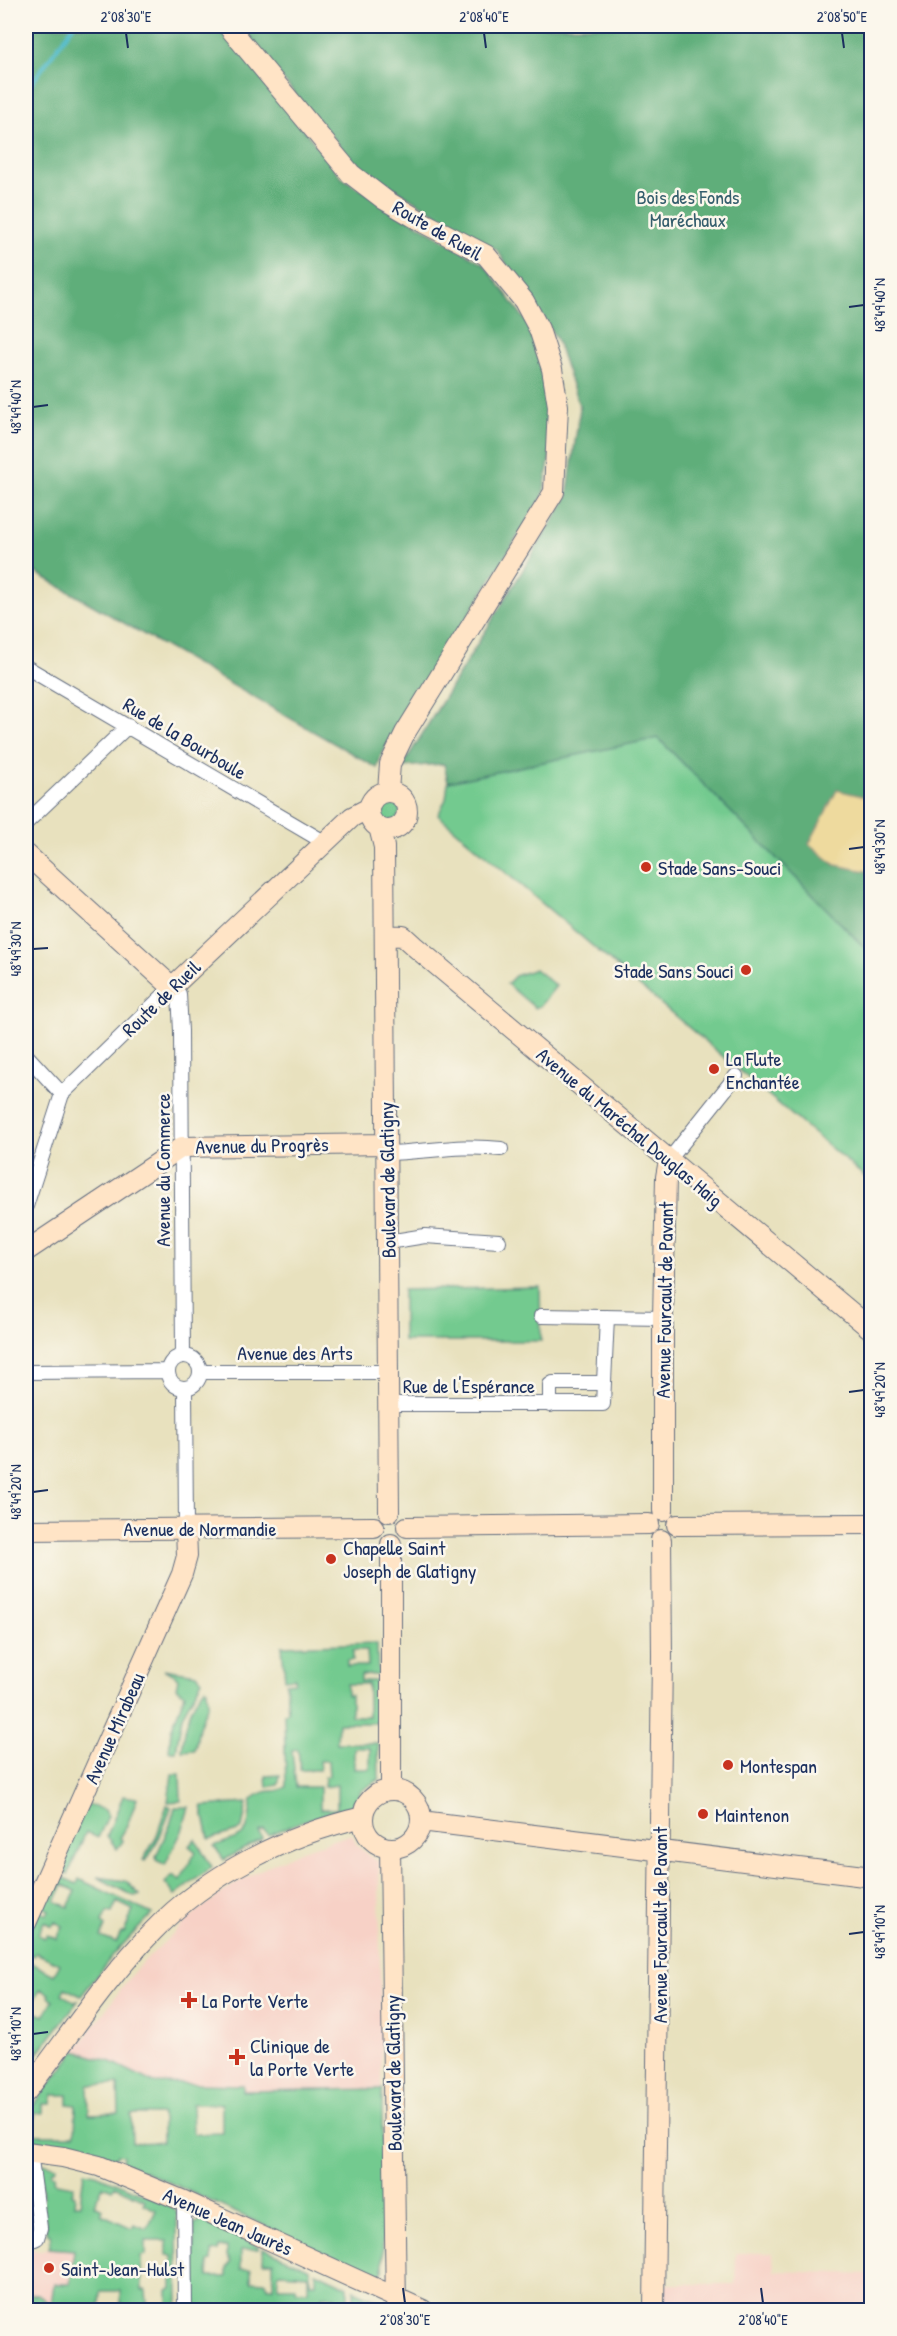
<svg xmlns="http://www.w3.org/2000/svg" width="897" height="2336" font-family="'Patrick Hand',sans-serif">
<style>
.built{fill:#f7d1c6}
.green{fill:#73ca8f;stroke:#477c76;stroke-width:1.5;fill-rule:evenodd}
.forest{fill:#5eae7a;stroke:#3c6e6c;stroke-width:1.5}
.sand{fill:#eeda9e;stroke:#84847e;stroke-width:1.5}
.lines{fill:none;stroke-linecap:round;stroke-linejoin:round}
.stream{stroke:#4ebaca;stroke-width:4}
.street-casing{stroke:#636d80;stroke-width:16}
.secondary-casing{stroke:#636d80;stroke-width:22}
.street{stroke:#fff;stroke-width:14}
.secondary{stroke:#ffe4c6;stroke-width:20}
.ticks{fill:none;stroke:#1b2f5e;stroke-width:2}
.poi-dot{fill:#c8321e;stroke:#fbf7ec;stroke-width:2}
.labels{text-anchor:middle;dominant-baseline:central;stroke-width:5;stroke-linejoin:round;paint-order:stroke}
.park-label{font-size:20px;fill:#355e6d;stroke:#fbf7ec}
.street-label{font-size:20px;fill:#1b2f5e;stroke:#fbf7ec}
.poi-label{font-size:20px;fill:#1b2f5e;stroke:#fbf7ec;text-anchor:start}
.neatline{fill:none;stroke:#1b2f5e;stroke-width:2}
.ticks-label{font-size:15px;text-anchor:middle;fill:#1b2f5e}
</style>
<rect width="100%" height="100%" fill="#fbf7ec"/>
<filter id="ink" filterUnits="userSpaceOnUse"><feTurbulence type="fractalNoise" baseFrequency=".0167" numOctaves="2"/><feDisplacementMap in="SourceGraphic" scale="12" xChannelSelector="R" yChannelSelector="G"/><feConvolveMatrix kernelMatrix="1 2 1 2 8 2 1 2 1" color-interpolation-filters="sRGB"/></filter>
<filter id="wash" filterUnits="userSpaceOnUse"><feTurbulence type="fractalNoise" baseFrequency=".008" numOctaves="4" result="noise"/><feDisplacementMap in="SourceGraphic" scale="24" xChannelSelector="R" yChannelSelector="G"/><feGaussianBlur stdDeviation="1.35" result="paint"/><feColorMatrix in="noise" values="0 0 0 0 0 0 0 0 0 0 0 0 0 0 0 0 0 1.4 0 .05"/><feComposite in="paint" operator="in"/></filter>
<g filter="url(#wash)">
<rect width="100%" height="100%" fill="#e8e1be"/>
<!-- built -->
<path class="built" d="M352 1834 356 1844 369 1856 379 1862 383 2271 376 2276 215 2203 242 2085 154 2083 112 2062 75 2051 137 1968 197 1911 236 1883 272 1864 302 1850Z
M26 2247 38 2251 49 2248 74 2250 67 2310H26Z
M736 2253H773L774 2271 871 2274V2310H663V2284H735Z"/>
<!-- green -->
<path class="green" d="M658 738 871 954V1182L438 815 446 799 448 782Z
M376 810a12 12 0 1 1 24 0a12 12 0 1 1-24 0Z
M535 969 556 986 540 1006 535 1008 507 984 515 976Z
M540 1287 541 1341H403V1290Z
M377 1643 378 1675H361V1681H378V1723H338L337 1743H378L379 1779 361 1791 352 1806 303 1821 268 1835 264 1830 259 1832 262 1839 224 1860 214 1846C251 1833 246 1838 252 1799 268 1786 274 1795 286 1787L284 1713 288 1712 286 1683 295 1682V1678L285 1679 282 1646ZM353 1650H367L368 1666H347V1660H353ZM347 1684H368V1716H351V1695H347ZM354 1748H370V1769H354ZM298 1749 300 1770H320L319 1761H328L329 1776 325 1777 324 1787 337 1785V1809H320V1787H296L292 1750Z
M163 1669 197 1674 202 1680 182 1716 176 1751H169L171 1730 185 1694 176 1688 178 1679 175 1675Z
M205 1688 207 1689 208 1704 199 1727 195 1750 182 1751C184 1729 189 1704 205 1688Z
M172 1774H180L181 1801 168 1802Z
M280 1775 278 1785 267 1787 266 1776Z
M123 1796 137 1798 127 1826 120 1838 123 1841 117 1849 107 1836Z
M247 1803 242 1828 238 1831 209 1839 202 1806Z
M87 1804 105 1810 108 1816 98 1838 86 1832 68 1874 58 1869Z
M167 1805 171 1807C165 1827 157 1844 146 1861L143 1860 156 1838Z
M175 1807H189L182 1831 165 1865 157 1860 156 1856 170 1825Z
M195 1839 212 1867 175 1895 165 1883 173 1875 180 1880 196 1852 189 1846Z
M55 1874 77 1884 79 1879 152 1914 113 1955 81 1996 65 1988 62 1994 74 2002 78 2001 26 2069V2048L36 2053 38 2050 26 2045V2015L31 2019 37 2013 44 2016 53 2000 48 1997 49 1994 41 1989 26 2012V1960L54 1975 60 1964 36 1953 34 1956 30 1954 28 1956 26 1955V1940L39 1911 47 1915 49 1910 41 1906ZM63 1885 76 1891 68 1907 55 1901ZM117 1902 133 1910 124 1933H121L116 1943 101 1937 105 1927 102 1922 107 1912 112 1913ZM44 1922 52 1926 55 1922 63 1926 57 1939 47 1935 45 1938 38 1935Z
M97 1877 126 1881 140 1895 134 1896Z
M75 2051 112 2062 154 2083 243 2085V2091L382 2089 383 2271 376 2276 122 2161 123 2155 118 2154 115 2158 87 2150 26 2139V2115ZM118 2084 119 2113 89 2114 88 2085ZM52 2095H68V2104L76 2105 75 2135H34L35 2113H43V2104H51ZM192 2104H222V2133L193 2134ZM131 2114H162V2142L132 2143Z
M26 2163 32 2233 31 2234 26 2233V2223L31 2218 29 2214 26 2213Z
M44 2164 56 2166 55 2170H52L51 2174 55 2175 54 2180 56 2183 74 2186 72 2194 75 2195 74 2204H80L84 2172 96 2174 173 2207 177 2213 178 2310H125V2306H121V2291H101L100 2305 95 2306V2310H26V2294L38 2295 51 2304 54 2284H70L74 2250 49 2248 51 2237 46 2230 40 2167ZM103 2186 112 2190 114 2186 145 2200 143 2204 156 2210 147 2229 134 2224 132 2228 101 2214 103 2209 94 2205ZM146 2241H167V2255L172 2256V2289L168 2290V2304H147L146 2290H142L141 2256 146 2255Z
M202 2220 258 2246V2249L241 2250V2269H251V2281L265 2282 268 2287H273V2262H263V2248L310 2269V2282H316V2272L348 2287V2300H354V2290L384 2303 388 2310H336L335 2296H322V2310H194V2224ZM219 2247H227V2256L231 2262 227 2268V2277H208L209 2262 212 2261V2252L218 2251ZM281 2273 308 2275V2291H296V2287H278V2275Z"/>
<!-- forest -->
<path class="forest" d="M26 26H222L342 178 484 264 543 344 558 411 543 496 381 756 377 768 26 567Z
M237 26H871V954L658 738 448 782 444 764 402 767 567 498 580 408 556 338 497 250 357 166Z"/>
<!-- sand -->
<path class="sand" d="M837 790 871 798V872L835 865 809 844Z"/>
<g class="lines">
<!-- stream -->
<path class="stream" d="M26 91 73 26"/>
</g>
</g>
<g filter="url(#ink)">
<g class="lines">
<defs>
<path id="street" d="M26 667 324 842
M26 823 128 726
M26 1055 62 1094
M387 1153C426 1152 462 1144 501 1149
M669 1160 736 1076
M26 1206 62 1094 172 987 179 994 181 1031 183 1356
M388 1242 425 1236 499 1241
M541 1316 663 1318
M168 1372a16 16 0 1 1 32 0a16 16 0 1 1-32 0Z
M26 1372 168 1371
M201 1372H389
M185 1389 186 1528
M389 1404H603L607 1317
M550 1405V1385L553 1383H604
M184 2201 185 2310
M26 2243 37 2238 40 2228 30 2152"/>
<path id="secondary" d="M228 26 351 174 385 200 424 223 486 255 524 301 539 329 552 369 558 406 554 492 405 733 390 764 388 791
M369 811a19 19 0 1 1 38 0a19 19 0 1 1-38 0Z
M379 827 384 847 389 1512
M26 854 172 987 352 817 369 808
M385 935 403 936 414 946 872 1330
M26 1251 182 1147 386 1144
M663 1511V1318L666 1177 669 1160
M677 1525 872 1524
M407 1527 649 1524
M26 1530 374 1527
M391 1544V1790
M363 1819a29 29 0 1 1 58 0a29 29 0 1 1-58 0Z
M421 1821 872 1877
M390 1848 396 2310
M26 1923 182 1574 187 1556 186 1528
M26 2092C68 2038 105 1980 153 1931 208 1874 286 1835 363 1817
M26 2152 63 2157 99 2166 184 2201 423 2310
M654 2310 662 1656 661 1540"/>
</defs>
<!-- street casing -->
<use href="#street" class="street-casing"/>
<!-- secondary casing -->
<use href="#secondary" class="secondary-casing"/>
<!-- street -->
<use href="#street" class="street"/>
<!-- secondary -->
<use href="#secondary" class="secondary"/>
</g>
</g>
<!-- ticks -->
<path class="ticks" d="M126 33 128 48M484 33 486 48M842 33 844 48M849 307 864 305M33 407 48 405M849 849 864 847M33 949 48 948M849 1392 864 1390M33 1492 48 1490M849 1934 864 1932M33 2034 48 2032M403 2288 405 2303M761 2288 763 2303"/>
<!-- markers -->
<g class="poi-dot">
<circle cx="646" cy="867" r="6"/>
<circle cx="746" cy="970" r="6"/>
<circle cx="714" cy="1069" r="6"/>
<circle cx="331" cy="1559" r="6"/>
<circle cx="728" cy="1765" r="6"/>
<circle cx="703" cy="1814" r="6"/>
<path d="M186 1991h6v6h6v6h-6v6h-6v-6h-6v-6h6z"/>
<path d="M234 2048h6v6h6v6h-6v6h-6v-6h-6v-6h6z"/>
<circle cx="49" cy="2268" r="6"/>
</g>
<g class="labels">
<!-- park labels -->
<g class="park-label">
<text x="688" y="196">Bois des Fonds<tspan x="688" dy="23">Maréchaux</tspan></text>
</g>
<!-- street labels -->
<g class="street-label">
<text transform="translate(438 230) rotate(30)">Route de Rueil</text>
<text transform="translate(185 738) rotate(31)">Rue de la Bourboule</text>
<text transform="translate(161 998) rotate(-44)">Route de Rueil</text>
<text transform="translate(630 1127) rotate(40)">Avenue du Maréchal Douglas Haig</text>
<text transform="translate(262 1145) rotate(-1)">Avenue du Progrès</text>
<text transform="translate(162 1170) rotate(-90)">Avenue du Commerce</text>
<text transform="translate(387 1180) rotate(-91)">Boulevard de Glatigny</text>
<text transform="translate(664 1300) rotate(-89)">Avenue Fourcault de Pavant</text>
<text x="295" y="1352">Avenue des Arts</text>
<text x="469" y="1385">Rue de l'Espérance</text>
<text x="200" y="1528">Avenue de Normandie</text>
<text transform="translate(114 1728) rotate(-66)">Avenue Mirabeau</text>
<text transform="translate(659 1925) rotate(-90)">Avenue Fourcault de Pavant</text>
<text transform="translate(393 2073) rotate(-91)">Boulevard de Glatigny</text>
<text transform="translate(228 2221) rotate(24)">Avenue Jean Jaurès</text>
</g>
<!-- poi labels -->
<g class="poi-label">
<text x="658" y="867">Stade Sans-Souci</text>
<text x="734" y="970" text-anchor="end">Stade Sans Souci</text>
<text x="726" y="1058">La Flute<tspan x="726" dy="23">Enchantée</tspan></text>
<text x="343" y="1547">Chapelle Saint<tspan x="343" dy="23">Joseph de Glatigny</tspan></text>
<text x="740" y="1765">Montespan</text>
<text x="715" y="1814">Maintenon</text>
<text x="202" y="2000">La Porte Verte</text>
<text x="250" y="2045">Clinique de<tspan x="250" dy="23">la Porte Verte</tspan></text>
<text x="61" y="2268">Saint-Jean-Hulst</text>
</g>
</g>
<!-- margin -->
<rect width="897" height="2336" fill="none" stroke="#fbf7ec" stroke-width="66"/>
<rect x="33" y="33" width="831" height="2270" class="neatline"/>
<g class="ticks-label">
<text x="126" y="22">2°08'30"E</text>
<text x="484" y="22">2°08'40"E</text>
<text x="842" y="22">2°08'50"E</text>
<text transform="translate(880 305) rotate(-90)" y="5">48°49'40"N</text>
<text transform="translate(16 407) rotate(-90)" y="5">48°49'40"N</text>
<text transform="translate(880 847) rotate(-90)" y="5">48°49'30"N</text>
<text transform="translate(16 949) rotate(-90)" y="5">48°49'30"N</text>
<text transform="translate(880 1390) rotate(-90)" y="5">48°49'20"N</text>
<text transform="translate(16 1492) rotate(-90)" y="5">48°49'20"N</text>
<text transform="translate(880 1932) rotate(-90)" y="5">48°49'10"N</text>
<text transform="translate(16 2034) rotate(-90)" y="5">48°49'10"N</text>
<text x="405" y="2325">2°08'30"E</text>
<text x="763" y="2325">2°08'40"E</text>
</g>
</svg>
